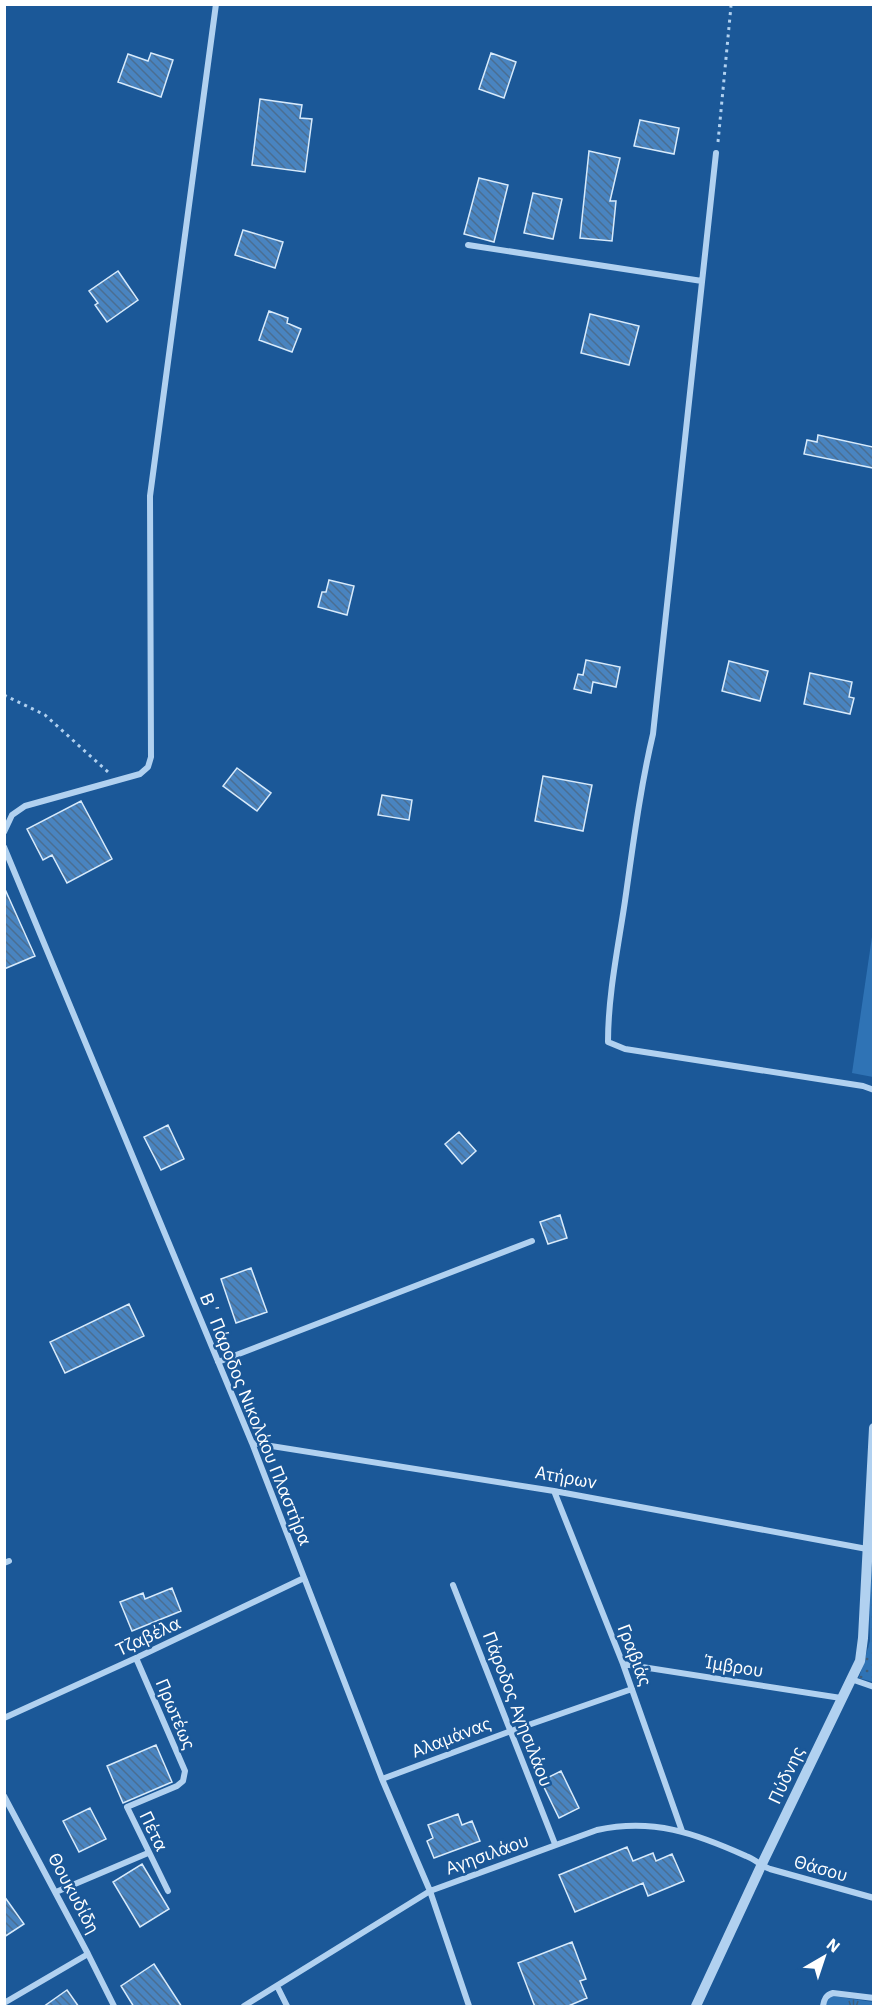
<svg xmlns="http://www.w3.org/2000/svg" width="878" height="2011" font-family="'IBM Plex Sans',sans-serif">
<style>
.grass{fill:url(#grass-tufts)}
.park{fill:url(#park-dots)}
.garden{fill:#2f73b5}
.building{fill:url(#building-back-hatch);stroke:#d7eafb;stroke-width:1.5}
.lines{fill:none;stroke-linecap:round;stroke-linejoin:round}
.path{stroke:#b1d1f0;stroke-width:3;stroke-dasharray:3 4.5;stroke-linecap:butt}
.minor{stroke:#b1d1f0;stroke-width:6}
.tertiary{stroke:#b1d1f0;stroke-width:10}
.labels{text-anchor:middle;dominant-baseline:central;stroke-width:5;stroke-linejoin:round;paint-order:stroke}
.street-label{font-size:18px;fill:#fff;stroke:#1b5898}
</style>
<defs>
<pattern id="grass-tufts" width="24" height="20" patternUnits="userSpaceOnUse" patternTransform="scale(1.5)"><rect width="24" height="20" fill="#2f73b5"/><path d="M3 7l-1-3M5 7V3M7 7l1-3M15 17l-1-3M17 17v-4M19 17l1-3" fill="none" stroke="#3f5e7b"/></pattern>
<pattern id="park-dots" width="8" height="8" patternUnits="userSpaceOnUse" patternTransform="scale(1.5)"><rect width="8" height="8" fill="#2f73b5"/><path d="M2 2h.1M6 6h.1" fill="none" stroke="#3f5e7b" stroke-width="1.8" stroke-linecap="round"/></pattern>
<pattern id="building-back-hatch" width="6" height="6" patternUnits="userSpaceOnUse" patternTransform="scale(1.5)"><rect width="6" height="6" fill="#4984c0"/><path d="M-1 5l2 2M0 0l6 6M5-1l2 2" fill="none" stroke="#4a6e92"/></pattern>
</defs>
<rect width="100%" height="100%" fill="#1b5898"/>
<!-- grass -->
<path class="grass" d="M826 1995 873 2002V2006H824Z"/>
<!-- park -->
<path class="park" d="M873 1564V1682L859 1678 870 1641 869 1577Z"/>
<!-- garden -->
<path class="garden" d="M873 930 874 1077H873L852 1073Z"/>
<!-- building -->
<path class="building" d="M151 53 173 60 161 97 118 82 128 54 148 61Z
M491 53 516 62 504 98 479 89Z
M260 99 302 105 300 118 312 119 305 172 252 165Z
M640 120 679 128 674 154 634 146Z
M589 151 620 158 610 201H616L612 241 580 238Z
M479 178 508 185 494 242 464 234Z
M533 193 562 199 553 239 524 233Z
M243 230 283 242 275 268 235 255Z
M118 271 138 300 107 322 95 305 98 303 89 291Z
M269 311 288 318 287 323 301 329 292 352 259 340Z
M590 314 639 326 629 365 581 353Z
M818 435 873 447V468L804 454 807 440 817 442Z
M329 580 354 586 347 615 318 607 322 592H326Z
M586 660 620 667 616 687 593 682 591 693 574 689 578 674 583 675Z
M729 661 768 671 760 701 722 691Z
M810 673 852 682 849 697 854 698 850 714 804 704Z
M237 768 271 793 257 811 223 786Z
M543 776 592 785 583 831 535 821Z
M382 795 412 800 409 820 378 815Z
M81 801 112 859 67 883 52 855 43 860 27 829Z
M4 887 35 956 4 969Z
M168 1125 184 1159 161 1170 144 1137Z
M459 1132 476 1151 462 1164 445 1144Z
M560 1215 567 1238 548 1244 540 1222Z
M251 1268 267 1312 236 1323 221 1279Z
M129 1304 144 1336 65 1373 50 1342Z
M172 1588 181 1611 132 1631 120 1602 143 1593 145 1599Z
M156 1745 172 1782 123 1803 107 1766Z
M561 1771 579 1808 559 1818 541 1781Z
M90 1808 106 1839 79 1852 63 1821Z
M458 1814 462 1825 472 1821 480 1841 434 1858 427 1841 433 1838 428 1825Z
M627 1847 633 1861 653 1853 656 1861 672 1854 684 1881 648 1896 643 1883 575 1912 559 1875Z
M142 1864 169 1909 140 1927 113 1882Z
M4 1896 24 1924 4 1937Z
M572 1942 586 1979 580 1981 587 1998 566 2007H535L518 1963Z
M154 1964 182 2007H134L121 1986Z
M67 1990 79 2007H43Z"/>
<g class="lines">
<!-- path -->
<path class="path" d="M718 142 731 6
M4 695 45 715 108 772"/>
<!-- minor -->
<path class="minor" d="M716 153 653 734C640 789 633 845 625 901 618 948 608 995 608 1042L625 1049 863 1086 874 1090
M468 245 702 281
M4 832 12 815 25 806 140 774 148 767 151 757 150 496 216 4
M4 847 252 1443 382 1779 430 1891 469 2006
M218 1362 532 1241
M252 1443 554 1491 867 1549
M554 1491 623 1664 682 1831
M4 1563 9 1561
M453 1585 555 1844
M136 1658 185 1771 183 1781 177 1786 127 1807 168 1891
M623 1664 841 1698
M851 1679 874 1687
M4 1718 136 1658 304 1578
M382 1779 511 1731 632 1689
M4 1796 88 1954 114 2006
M56 1892 148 1853
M277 1986 287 2006
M4 2003 88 1954
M244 2006 430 1891 597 1830C653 1818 695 1833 746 1856 755 1859 761 1866 770 1869L874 1898
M823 2006C824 1999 826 1995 833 1993L874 1998"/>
<!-- tertiary -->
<path class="tertiary" d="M696 2006 761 1866 860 1661 863 1638 874 1428"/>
</g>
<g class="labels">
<!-- street labels -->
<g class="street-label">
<text transform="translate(256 1419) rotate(68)">Β΄ Πάροδος Νικολάου Πλαστήρα</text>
<text transform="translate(566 1477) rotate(10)">Ατήρων</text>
<text transform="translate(148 1636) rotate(-25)">Τζαβέλα</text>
<text transform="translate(635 1655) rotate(69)">Γραβιάς</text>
<text transform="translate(734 1666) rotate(9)">Ίμβρου</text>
<text transform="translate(518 1709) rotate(69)">Πάροδος Αγησιλάου</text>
<text transform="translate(176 1714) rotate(67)">Πρωτέως</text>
<text transform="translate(451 1737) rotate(-21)">Αλαμάνας</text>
<text transform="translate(786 1775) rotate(-65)">Πύδνης</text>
<text transform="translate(154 1831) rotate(64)">Πέτα</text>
<text transform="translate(487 1854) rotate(-20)">Αγησιλάου</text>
<text transform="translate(821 1868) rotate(16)">Θάσου</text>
<text transform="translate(74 1893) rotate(62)">Θουκυδίδη</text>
</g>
</g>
<!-- border -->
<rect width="878" height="2011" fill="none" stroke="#ffffff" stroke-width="12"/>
<!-- north arrow -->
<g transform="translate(824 1957) rotate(39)" stroke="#1b5898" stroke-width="4.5" paint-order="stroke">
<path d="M0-4.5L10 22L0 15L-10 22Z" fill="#ffffff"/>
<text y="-9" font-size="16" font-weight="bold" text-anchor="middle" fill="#ffffff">N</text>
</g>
</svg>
